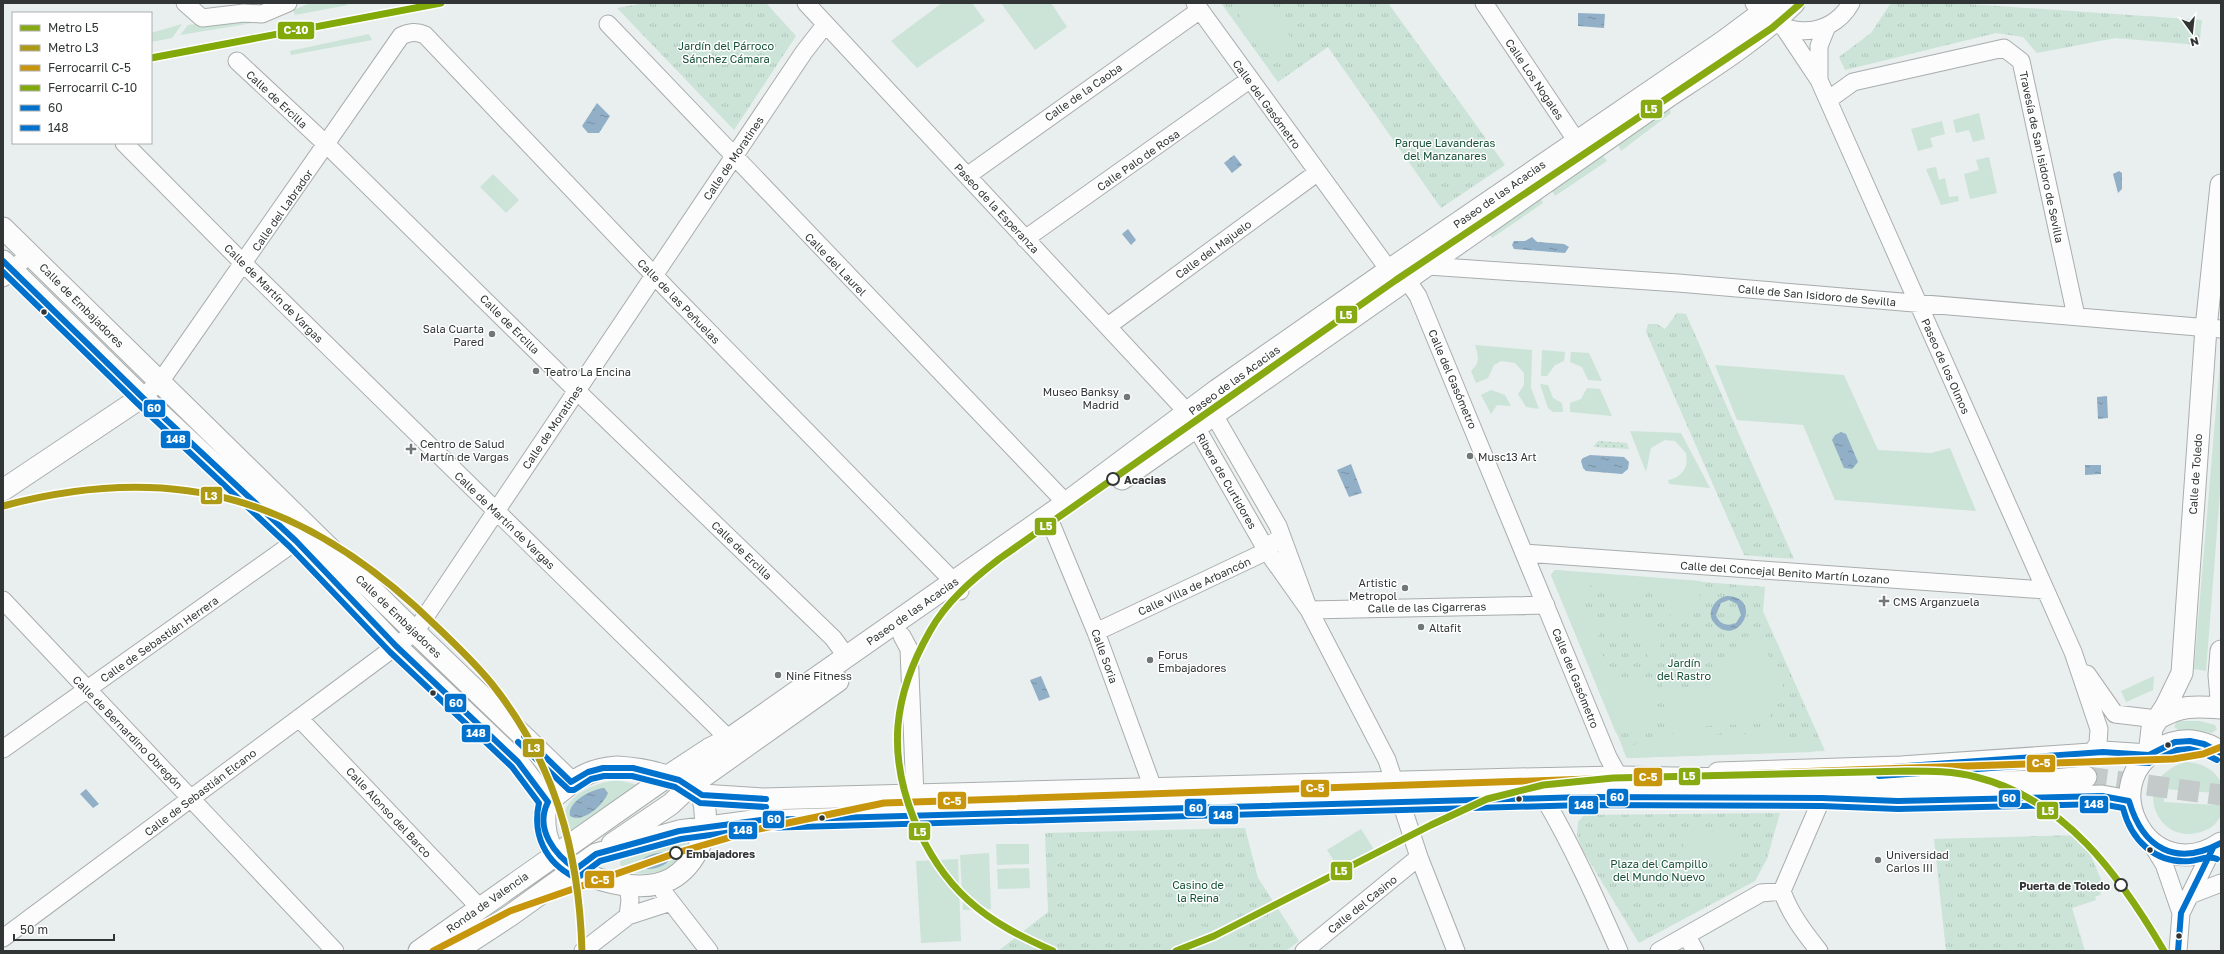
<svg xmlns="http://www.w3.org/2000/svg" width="2224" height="954" font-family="'Golos Text',sans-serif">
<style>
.grass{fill:url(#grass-dots)}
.park{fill:url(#park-tufts)}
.garden{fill:#cbe4d7;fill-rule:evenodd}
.water{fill:url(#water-ripples);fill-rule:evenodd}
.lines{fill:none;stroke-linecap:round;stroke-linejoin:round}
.major-tunnel{stroke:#c4c9c9;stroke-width:21;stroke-dasharray:21 10;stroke-linecap:butt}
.minor-casing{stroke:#a9adad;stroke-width:19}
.major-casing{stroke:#a9adad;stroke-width:23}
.minor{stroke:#fcfcfc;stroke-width:17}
.major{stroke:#fcfcfc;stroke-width:21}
.bus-1-casing{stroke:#fff;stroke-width:9}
.bus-2-casing{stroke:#fff;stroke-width:9}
.bus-1{stroke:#0072ce;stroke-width:6}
.bus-2{stroke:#0072ce;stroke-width:6}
.rail-1-casing{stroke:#fff;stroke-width:10}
.rail-2-casing{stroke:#fff;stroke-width:10}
.rail-1{stroke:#c8960d;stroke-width:7}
.rail-2{stroke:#81a908;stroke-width:7}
.metro-1-casing{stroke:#fff;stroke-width:10}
.metro-2-casing{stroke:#fff;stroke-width:10}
.metro-1{stroke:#87aa13;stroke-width:7}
.metro-2{stroke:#ad9b15;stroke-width:7}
.bus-dot{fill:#313535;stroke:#fff;stroke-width:1.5}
.poi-dot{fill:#717676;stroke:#fff;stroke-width:1.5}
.stop-dot{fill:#fff;stroke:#313535;stroke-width:2}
.labels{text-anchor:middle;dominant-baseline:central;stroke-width:3;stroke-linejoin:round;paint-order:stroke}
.park-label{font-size:11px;fill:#135034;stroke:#fff}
.street-label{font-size:11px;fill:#313535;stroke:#fff}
.poi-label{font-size:11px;fill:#313535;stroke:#fff;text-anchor:start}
.stop-label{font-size:11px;font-weight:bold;fill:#313535;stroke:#fff;text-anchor:start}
.line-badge{stroke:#fff;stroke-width:1.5}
.badge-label{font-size:11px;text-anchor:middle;font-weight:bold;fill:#fff}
</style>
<defs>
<pattern id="grass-dots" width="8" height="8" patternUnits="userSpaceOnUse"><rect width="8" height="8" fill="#cbe4d7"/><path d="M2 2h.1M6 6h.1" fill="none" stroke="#afc4b9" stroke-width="1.8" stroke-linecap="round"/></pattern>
<pattern id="park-tufts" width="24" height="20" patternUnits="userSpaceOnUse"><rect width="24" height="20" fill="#cbe4d7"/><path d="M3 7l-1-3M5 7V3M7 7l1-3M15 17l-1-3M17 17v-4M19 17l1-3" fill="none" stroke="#afc4b9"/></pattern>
<pattern id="water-ripples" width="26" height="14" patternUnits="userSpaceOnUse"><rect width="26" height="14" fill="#91afc7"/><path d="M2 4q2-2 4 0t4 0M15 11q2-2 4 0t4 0" fill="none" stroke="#778fa2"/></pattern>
</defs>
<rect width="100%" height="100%" fill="#e9eeee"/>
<!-- grass -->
<path class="grass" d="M1598 441 1627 443 1629 449 1593 447Z"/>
<!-- park -->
<path class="park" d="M646 3H766L796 36 734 130 617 8Z
M1221 3H1388L1505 165 1441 208 1328 47 1278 82Z
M1891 3H1954L2202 20 2199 45 2115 38 2037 53 2023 37 1996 33 1845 70 1839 57 1871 33Z
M1677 313 1686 314 1794 559 1744 555 1646 332 1648 324H1657L1665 329Z
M1555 570 1765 587 1763 611 1825 751 1627 758 1551 575Z
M1780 813 1767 859 1755 881 1639 943 1582 849 1577 835 1578 822 1584 815Z
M1245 828 1258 878 1299 941 1286 951H998L1048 912 1045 833Z
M2082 835 2103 884 2100 895 2095 897 2096 900 2072 908 2085 951H1946L1934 839Z"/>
<!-- garden -->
<path class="garden" d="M311 3H346L348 5 295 15 293 10Z
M942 3H972L985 21 917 68 891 41Z
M1001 3H1051L1067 27 1035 50Z
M1250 3H1266L1291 38 1269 55 1237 12Z
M263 18 265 21 180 35 188 25 228 20 234 24Z
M182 24 172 38 151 42V33Z
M369 34 372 40 291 55 290 51Z
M1669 108 1671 113 1621 151 1618 144Z
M1979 113 1985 139 1973 142 1969 130 1956 133 1953 120Z
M1942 121 1945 134 1930 138 1933 147 1918 151 1911 129Z
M1603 156 1607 161 1555 196 1552 191Z
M1989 157 1997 193 1970 199 1964 174 1979 170 1976 160Z
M1936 167 1939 180 1945 178 1949 197 1958 196 1959 201 1941 205 1926 169Z
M493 174 519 200 506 213 480 187Z
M1541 199 1543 203 1492 238 1489 234Z
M1475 345 1532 350 1531 388 1539 409 1526 407 1518 394 1524 385V373L1515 363 1501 361 1494 365 1488 378 1476 383 1471 371C1480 363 1479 357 1475 345Z
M2221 349V480L2206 671 2194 669Z
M1542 350 1565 352 1564 361 1555 365 1547 376H1541Z
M1571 352 1589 353 1602 381 1588 380 1582 367 1570 362Z
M1715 365 1844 375 1878 450 1931 453 1950 448 1976 511 1835 500 1803 425 1737 420Z
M1540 384 1548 385 1553 398 1562 403 1563 412H1553L1548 408Z
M1587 388 1600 389 1612 416 1570 412V403L1581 399Z
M1491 390 1505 395 1511 406 1497 405 1491 414 1481 395Z
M1630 431 1681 433 1710 488 1669 484 1668 480C1682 478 1689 467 1686 453L1675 441 1665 440 1651 448 1646 472Z
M1555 570 1701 581C1700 599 1697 622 1676 626L1670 623C1668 617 1673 612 1672 605 1670 592 1654 585 1643 591 1639 594 1637 600 1633 603L1618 601 1608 587C1585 576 1568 604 1589 619L1603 621 1616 616 1621 620V625L1616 629H1606L1599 634 1596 646 1606 660 1607 673 1615 680C1627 682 1641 671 1652 680L1657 724 1654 729H1626L1616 733 1551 575Z
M1631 615H1635L1647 625 1658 626 1664 629C1666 638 1655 650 1658 665L1654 670 1650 667 1644 642 1629 621Z
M1757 632 1786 692 1773 704 1768 723 1668 728 1666 726 1662 681 1665 680C1726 712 1712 647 1757 632Z
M2154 676 2153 690 2126 702 2121 691Z
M2177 721H2200L2215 725 2217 729 2212 733 2178 730 2174 727Z
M1766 729 1772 731 1779 740 1789 743 1809 742 1812 752 1627 758 1623 750 1653 736 1679 733 1680 736H1693V732H1707L1708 735H1722V731L1736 730V734H1750V730Z
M2186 762C2201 763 2213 768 2221 782 2221 792 2223 805 2221 815 2219 821 2212 828 2206 830 2158 852 2126 779 2186 762ZM2165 789 2216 793V795H2219L2218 803 2215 805 2164 802V799L2162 798V791Z
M618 780 638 785 566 835C553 801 589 783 618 780Z
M1361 829 1375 851 1341 872 1327 850Z
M1738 830 1739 858 1684 859 1683 832Z
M689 840C681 863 662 877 636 873 631 872 625 868 620 865V861Z
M996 844H1029V864L997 865Z
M989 853 991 909 963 910 960 855Z
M958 859 961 941 921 943 916 861Z
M1029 868 1030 888 998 889 997 869Z
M1189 924 1214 928 1247 951H1185Z"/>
<!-- water -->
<path class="water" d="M1578 13 1605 14 1604 28 1578 26Z
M597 103 610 116 599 133H588L582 126Z
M1234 155 1242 165 1232 173 1224 163Z
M2119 171 2122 173V189L2118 193 2113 174Z
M1128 229 1136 240 1131 245 1122 234Z
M1532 237 1537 242 1564 244 1569 247 1565 253 1514 249 1512 245 1514 241H1525Z
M2107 396 2108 418 2098 419 2097 397Z
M1841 432 1846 434 1858 462 1852 469 1844 468 1832 440 1835 435Z
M1590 455 1624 457 1629 462 1628 469 1622 474 1586 471 1583 468 1581 461 1583 458Z
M1351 464 1362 493 1349 497 1337 470Z
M2085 465H2101V474L2085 475Z
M1726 596C1765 596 1739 649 1715 624 1705 614 1714 599 1726 596ZM1729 600 1737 604 1741 615 1736 623C1727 627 1719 624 1716 615L1721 603Z
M1041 676 1050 697 1039 701 1030 680Z
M604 788 608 793C604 804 583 824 570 816 567 801 593 789 604 788Z
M86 789 99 804 93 808 80 794Z
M664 852 672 855C669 867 647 873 638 866 641 856 654 853 664 852Z"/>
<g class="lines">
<!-- major-tunnel -->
<path class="major-tunnel" d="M2086 777 2221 795"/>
<defs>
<path id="minor" d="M185 3 202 18 244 13 262 14 288 3
M806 3 1188 413 1267 551 1309 610
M1195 3 1389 270 1407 280 1418 296 1608 757 1619 777 1627 784
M1484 3 1584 152
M1754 3C1777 38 1829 42 1851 3
M608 24 1066 503
M1785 29 1819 80 2073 652 2099 729 2098 743 2091 754
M237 61 327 145 577 391 833 638 847 657
M1819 80V46L1827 26
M1828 100 1853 82 2004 48 2021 61 2076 316
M124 143 244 264 729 739 723 750
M967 176 1200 10
M1025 239 1249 80
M1428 266 1678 283 2221 329
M3 278 30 254
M1108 326 1318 172
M142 397 160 382 401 36C410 32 416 31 425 35L671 293 954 582 960 591
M1202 414 1214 415 1278 526 1309 610 1387 760 1419 857 1456 951
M1046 517 1052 526 1096 632 1153 788
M1524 553 2045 590
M3 600 335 951
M1309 610 1546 605
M1096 632 1267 551 1273 542
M902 636 909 649 915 796
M2087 674 2115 714 2157 719
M299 718 479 907
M3 749 296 541 308 539
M1544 798C1573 847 1596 899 1619 951
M2151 843 2164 864 2181 913 2178 951
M628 886 630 900 628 916
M1782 891 1822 798
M1782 891C1790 914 1804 932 1819 951
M664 893 709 951
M2190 895 2221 883
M2181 913 2213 848
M1687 936 1695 951
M3 938 415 632 804 52 825 25
M583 951 628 916 671 902
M1304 951 1419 857
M1659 951 1761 893 1782 891"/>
<path id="major" d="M3 228 415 632 571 782
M3 261 142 397 296 541 396 646 518 762 548 802
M1122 479 1669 96C1713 67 1757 40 1794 3
M3 490 142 397
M2221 651 2219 675 2221 698
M2157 719C2181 705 2194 706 2221 708
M2221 753C2209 742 2188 738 2172 743 2086 772 2147 893 2221 843
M2149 755 2152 728 2166 706 2182 673 2206 328 2221 185
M617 767C650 769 676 776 702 795 707 812 707 828 700 845 694 859 685 871 671 879 641 895 583 880 559 858 551 850 546 837 545 825 545 819 544 807 548 802 572 782 585 769 617 767Z
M1718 773 1901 767 2091 754 2103 752 2149 755
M702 795 763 799 1518 779 1619 777 1733 779
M1851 799 1898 801 2102 796 2129 801
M612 844 671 804 690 786 838 681
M419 951 668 776 709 749 729 739 1066 503 1217 390 1389 270 1724 41 1775 3
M456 951 511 915 596 854 679 831 753 821 1640 796 1922 784 2043 781 2086 777"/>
</defs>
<!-- minor casing -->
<use href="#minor" class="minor-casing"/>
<!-- major casing -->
<use href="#major" class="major-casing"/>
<!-- minor -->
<use href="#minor" class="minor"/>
<!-- major -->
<use href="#major" class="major"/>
<defs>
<path id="bus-1" d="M3 261 142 397 296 541 396 646 518 762 548 802C534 829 555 855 576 869L596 854 679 831 761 820 1584 797 1822 798 1898 801 2102 796 2129 801C2143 849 2176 867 2221 843
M524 736 571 782 588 772 603 768H633L679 780 702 795 766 799
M1878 768 2103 752 2149 755 2175 742 2190 741 2204 744 2221 753
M2178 951 2181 913 2213 848"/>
<path id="bus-2" d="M3 272 137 403 290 547 390 652 512 767 539 803C532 834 545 862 574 877L580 876 600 861 681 839 762 828 1584 805 1822 806 1898 809 2101 804 2123 808C2131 840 2155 864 2190 861 2199 860 2209 855 2217 859
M518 742 569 790H574L591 779 604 776H632L675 787 700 803 766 807
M1879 776 2103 760 2149 763 2177 750 2189 749 2201 752 2217 760"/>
</defs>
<!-- bus-1 casing -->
<use href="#bus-1" class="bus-1-casing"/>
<!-- bus-2 casing -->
<use href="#bus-2" class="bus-2-casing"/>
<!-- bus-1 -->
<use href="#bus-1" class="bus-1"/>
<!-- bus-2 -->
<use href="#bus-2" class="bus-2"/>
<defs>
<path id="rail-1" d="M433 951 510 911 676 853 759 829 884 803 2173 759 2203 754 2221 747"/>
<path id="rail-2" d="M151 58 441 3"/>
</defs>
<!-- rail-1 casing -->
<use href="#rail-1" class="rail-1-casing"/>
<!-- rail-2 casing -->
<use href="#rail-2" class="rail-2-casing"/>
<!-- rail-1 -->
<use href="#rail-1" class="rail-1"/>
<!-- rail-2 -->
<use href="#rail-2" class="rail-2"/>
<defs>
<path id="metro-1" d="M1053 951C1022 937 993 923 968 900 923 859 893 786 898 725 901 691 914 659 930 631 946 602 973 579 999 559L1396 280 1772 28 1801 3
M1176 951 1214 936 1431 825 1487 799 1543 785 1613 778 1907 771C1930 771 1954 771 1976 777 2065 799 2120 876 2164 951"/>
<path id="metro-2" d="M3 506C178 459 308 500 436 626 455 644 475 663 492 684 555 763 579 851 582 951"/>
</defs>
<!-- metro-1 casing -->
<use href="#metro-1" class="metro-1-casing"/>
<!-- metro-2 casing -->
<use href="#metro-2" class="metro-2-casing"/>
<!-- metro-1 -->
<use href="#metro-1" class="metro-1"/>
<!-- metro-2 -->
<use href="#metro-2" class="metro-2"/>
</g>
<!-- markers -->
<g class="bus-dot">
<circle cx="44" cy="312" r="3.5"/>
<circle cx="433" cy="693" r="3.5"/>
<circle cx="2168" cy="745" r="3.5"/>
<circle cx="1519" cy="799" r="3.5"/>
<circle cx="822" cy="818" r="3.5"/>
<circle cx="2150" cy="850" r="3.5"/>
<circle cx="2179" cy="936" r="3.5"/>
</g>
<g class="poi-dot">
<circle cx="492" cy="334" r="4"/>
<circle cx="536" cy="371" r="4"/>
<circle cx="1127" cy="397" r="4"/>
<path d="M409 443h4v4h4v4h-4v4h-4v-4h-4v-4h4z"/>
<circle cx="1470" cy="456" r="4"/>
<circle cx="1405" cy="588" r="4"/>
<path d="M1882 595h4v4h4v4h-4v4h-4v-4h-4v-4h4z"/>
<circle cx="1421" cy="627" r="4"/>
<circle cx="1150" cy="660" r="4"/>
<circle cx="778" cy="675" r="4"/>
<circle cx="1878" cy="860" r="4"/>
</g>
<g class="stop-dot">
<circle cx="1113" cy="479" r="6"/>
<circle cx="676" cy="853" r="6"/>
<circle cx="2121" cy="885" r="6"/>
</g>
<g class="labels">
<!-- park labels -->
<g class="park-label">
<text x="726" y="45">Jardín del Párroco<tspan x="726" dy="13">Sánchez Cámara</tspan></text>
<text x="1445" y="142">Parque Lavanderas<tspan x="1445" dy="13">del Manzanares</tspan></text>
<text x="1684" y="662">Jardín<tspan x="1684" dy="13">del Rastro</tspan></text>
<text x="1659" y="863">Plaza del Campillo<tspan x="1659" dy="13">del Mundo Nuevo</tspan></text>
<text x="1198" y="884">Casino de<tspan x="1198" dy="13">la Reina</tspan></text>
</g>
<!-- street labels -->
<g class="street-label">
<text transform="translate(1535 79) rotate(56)">Calle Los Nogales</text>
<text transform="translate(1083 92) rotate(-35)">Calle de la Caoba</text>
<text transform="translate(277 99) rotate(43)">Calle de Ercilla</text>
<text transform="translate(1267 104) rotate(54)">Calle del Gasómetro</text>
<text transform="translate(2042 157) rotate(78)">Travesía de San Isidoro de Sevilla</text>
<text transform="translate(733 158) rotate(-56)">Calle de Moratines</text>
<text transform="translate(1138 160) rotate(-35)">Calle Palo de Rosa</text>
<text transform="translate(1499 194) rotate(-35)">Paseo de las Acacias</text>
<text transform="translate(997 208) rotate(47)">Paseo de la Esperanza</text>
<text transform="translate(282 210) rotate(-55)">Calle del Labrador</text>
<text transform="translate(1213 249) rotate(-36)">Calle del Majuelo</text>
<text transform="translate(836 264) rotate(46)">Calle del Laurel</text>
<text transform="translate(274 293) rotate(45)">Calle de Martín de Vargas</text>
<text transform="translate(1817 295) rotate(5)">Calle de San Isidoro de Sevilla</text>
<text transform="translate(679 301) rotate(46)">Calle de las Peñuelas</text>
<text transform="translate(82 305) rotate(45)">Calle de Embajadores</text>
<text transform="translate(510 324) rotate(45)">Calle de Ercilla</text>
<text transform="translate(1946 366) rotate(66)">Paseo de los Olmos</text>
<text transform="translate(1453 379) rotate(67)">Calle del Gasómetro</text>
<text transform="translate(1234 380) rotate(-36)">Paseo de las Acacias</text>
<text transform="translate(552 427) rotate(-56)">Calle de Moratines</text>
<text transform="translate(2195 474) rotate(-86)">Calle de Toledo</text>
<text transform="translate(1227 481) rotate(60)">Ribera de Curtidores</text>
<text transform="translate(505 520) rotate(44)">Calle de Martín de Vargas</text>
<text transform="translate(742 550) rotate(44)">Calle de Ercilla</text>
<text transform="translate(1785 572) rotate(4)">Calle del Concejal Benito Martín Lozano</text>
<text transform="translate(1194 586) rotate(-25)">Calle Villa de Arbancón</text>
<text transform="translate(1427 607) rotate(-1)">Calle de las Cigarreras</text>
<text transform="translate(912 611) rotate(-35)">Paseo de las Acacias</text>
<text transform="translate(399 616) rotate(44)">Calle de Embajadores</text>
<text transform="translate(159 639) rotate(-35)">Calle de Sebastián Herrera</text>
<text transform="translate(1105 656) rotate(70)">Calle Soria</text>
<text transform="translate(1576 678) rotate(68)">Calle del Gasómetro</text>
<text transform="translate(128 732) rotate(46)">Calle de Bernardino Obregón</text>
<text transform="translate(200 792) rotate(-37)">Calle de Sebastián Elcano</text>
<text transform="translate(389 812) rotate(47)">Calle Alonso del Barco</text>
<text transform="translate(487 902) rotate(-35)">Ronda de Valencia</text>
<text transform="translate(1362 904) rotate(-39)">Calle del Casino</text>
</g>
<!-- poi labels -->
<g class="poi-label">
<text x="484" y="328" text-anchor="end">Sala Cuarta<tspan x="484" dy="13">Pared</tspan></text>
<text x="544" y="371">Teatro La Encina</text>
<text x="1119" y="391" text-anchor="end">Museo Banksy<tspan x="1119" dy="13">Madrid</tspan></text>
<text x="420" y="443">Centro de Salud<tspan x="420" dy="13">Martín de Vargas</tspan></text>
<text x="1478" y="456">Musc13 Art</text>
<text x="1397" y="582" text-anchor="end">Artistic<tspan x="1397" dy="13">Metropol</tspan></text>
<text x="1893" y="601">CMS Arganzuela</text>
<text x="1429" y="627">Altafit</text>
<text x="1158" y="654">Forus<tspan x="1158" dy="13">Embajadores</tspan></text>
<text x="786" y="675">Nine Fitness</text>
<text x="1886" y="854">Universidad<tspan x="1886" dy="13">Carlos III</tspan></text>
</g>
<!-- stop labels -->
<g class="stop-label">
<text x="1124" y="479">Acacias</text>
<text x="686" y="853">Embajadores</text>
<text x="2110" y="885" text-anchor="end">Puerta de Toledo</text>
</g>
</g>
<g class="line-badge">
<rect x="277" y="21" width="38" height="19" rx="4" fill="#81a908"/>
<rect x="1640" y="99" width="23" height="20" rx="4" fill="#87aa13"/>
<rect x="1335" y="305" width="23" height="19" rx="4" fill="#87aa13"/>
<rect x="143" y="399" width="23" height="19" rx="4" fill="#0072ce"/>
<rect x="160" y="430" width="31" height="19" rx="4" fill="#0072ce"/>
<rect x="200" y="486" width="23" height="19" rx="4" fill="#ad9b15"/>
<rect x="1034" y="517" width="23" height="19" rx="4" fill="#87aa13"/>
<rect x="444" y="693" width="23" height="20" rx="4" fill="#0072ce"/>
<rect x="461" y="724" width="30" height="19" rx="4" fill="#0072ce"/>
<rect x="522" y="738" width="23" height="20" rx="4" fill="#ad9b15"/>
<rect x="2026" y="754" width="30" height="19" rx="4" fill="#c8960d"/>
<rect x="1678" y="767" width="23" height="19" rx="4" fill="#87aa13"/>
<rect x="1633" y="767" width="30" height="20" rx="4" fill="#c8960d"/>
<rect x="1300" y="779" width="30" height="19" rx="4" fill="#c8960d"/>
<rect x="1606" y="788" width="23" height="19" rx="4" fill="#0072ce"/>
<rect x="1998" y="789" width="23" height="19" rx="4" fill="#0072ce"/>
<rect x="937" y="791" width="30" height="19" rx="4" fill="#c8960d"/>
<rect x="2079" y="795" width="30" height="19" rx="4" fill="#0072ce"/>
<rect x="1568" y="795" width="31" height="20" rx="4" fill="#0072ce"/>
<rect x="1184" y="798" width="23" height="19" rx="4" fill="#0072ce"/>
<rect x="2036" y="801" width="23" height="19" rx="4" fill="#87aa13"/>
<rect x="1208" y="805" width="31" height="20" rx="4" fill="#0072ce"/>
<rect x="762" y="810" width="23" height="19" rx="4" fill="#0072ce"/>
<rect x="728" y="821" width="30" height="19" rx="4" fill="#0072ce"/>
<rect x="908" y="822" width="23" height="19" rx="4" fill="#87aa13"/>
<rect x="1330" y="861" width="23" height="20" rx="4" fill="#87aa13"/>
<rect x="584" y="870" width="31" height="19" rx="4" fill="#c8960d"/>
</g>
<g class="badge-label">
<text x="296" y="34">C-10</text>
<text x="1651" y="113">L5</text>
<text x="1346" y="319">L5</text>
<text x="154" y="412">60</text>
<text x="176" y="443">148</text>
<text x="211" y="500">L3</text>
<text x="1046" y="530">L5</text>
<text x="456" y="707">60</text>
<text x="476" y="737">148</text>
<text x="534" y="752">L3</text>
<text x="2041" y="767">C-5</text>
<text x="1689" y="780">L5</text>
<text x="1648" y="781">C-5</text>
<text x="1315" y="792">C-5</text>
<text x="1617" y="801">60</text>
<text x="2009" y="802">60</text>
<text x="952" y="805">C-5</text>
<text x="2094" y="808">148</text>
<text x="1584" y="809">148</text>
<text x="1196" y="812">60</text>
<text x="2048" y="815">L5</text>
<text x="1223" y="819">148</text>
<text x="774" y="823">60</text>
<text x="743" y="834">148</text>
<text x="920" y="836">L5</text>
<text x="1341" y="875">L5</text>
<text x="600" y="884">C-5</text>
</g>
<!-- border -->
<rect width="2224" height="954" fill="none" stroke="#313535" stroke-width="8"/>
<!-- legend -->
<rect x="12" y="12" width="140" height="132" fill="#ffffff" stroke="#adaeae"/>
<rect x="20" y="25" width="20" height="6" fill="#87aa13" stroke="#adaeae"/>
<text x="48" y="32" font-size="12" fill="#313535">Metro L5</text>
<rect x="20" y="45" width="20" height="6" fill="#ad9b15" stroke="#adaeae"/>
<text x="48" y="52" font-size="12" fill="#313535">Metro L3</text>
<rect x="20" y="65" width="20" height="6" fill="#c8960d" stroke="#adaeae"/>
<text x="48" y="72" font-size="12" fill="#313535">Ferrocarril C-5</text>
<rect x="20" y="85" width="20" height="6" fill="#81a908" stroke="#adaeae"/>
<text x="48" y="92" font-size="12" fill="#313535">Ferrocarril C-10</text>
<rect x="20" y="105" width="20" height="6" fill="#0072ce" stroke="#adaeae"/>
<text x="48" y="112" font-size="12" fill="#313535">60</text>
<rect x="20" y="125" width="20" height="6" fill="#0072ce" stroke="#adaeae"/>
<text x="48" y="132" font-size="12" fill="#313535">148</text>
<!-- north arrow -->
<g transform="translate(2192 32) rotate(165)" stroke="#ffffff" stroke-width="3" paint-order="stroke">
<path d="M0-3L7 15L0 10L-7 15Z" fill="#313535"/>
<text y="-6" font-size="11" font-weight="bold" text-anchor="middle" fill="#313535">N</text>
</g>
<!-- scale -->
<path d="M14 934v6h100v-6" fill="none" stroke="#313535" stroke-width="2"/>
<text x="20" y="934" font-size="12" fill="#313535" stroke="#ffffff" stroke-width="3" paint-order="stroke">50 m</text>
</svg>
